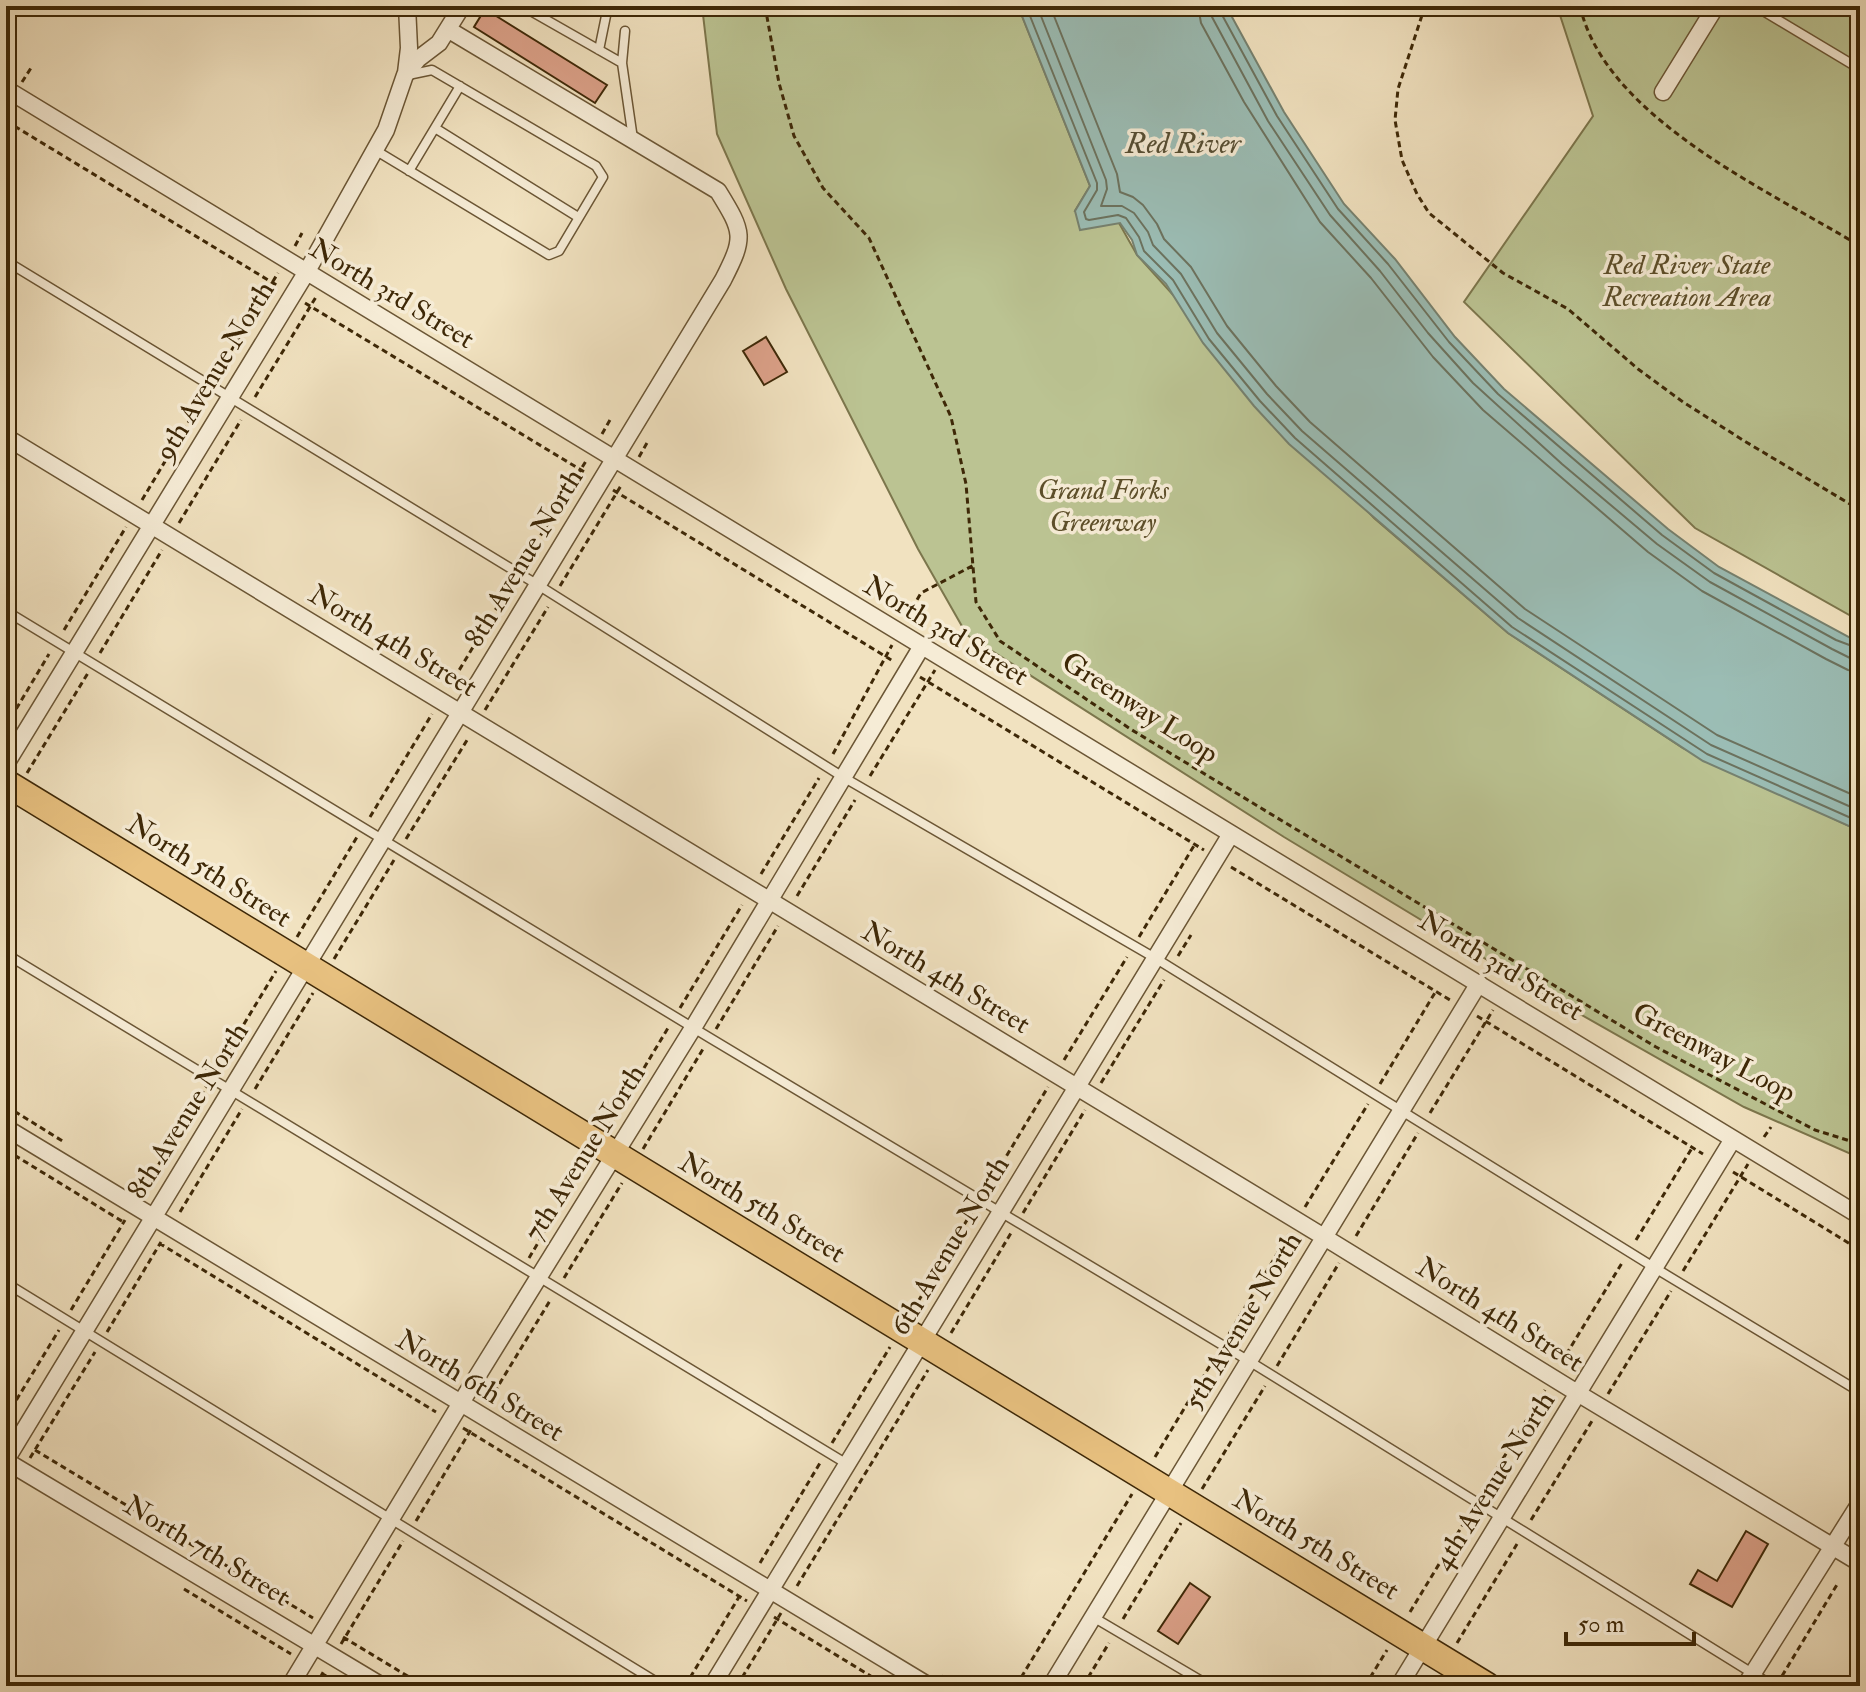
<svg xmlns="http://www.w3.org/2000/svg" width="1866" height="1692" font-family="'IM FELL Double Pica',serif">
<style>
.green{fill:#bbc392;stroke:#7c764c;stroke-width:2}
.water{fill:#9bbdb5;stroke:#76816f;stroke-width:2}
.lines{fill:none;stroke-linecap:round;stroke-linejoin:round}
.shore{stroke:#6c725e;stroke-width:2}
.building{fill:#dca189;stroke:#3e2807;stroke-width:2}
.service-casing{stroke:#6b5635;stroke-width:11}
.minor-casing{stroke:#6b5635;stroke-width:19}
.primary-casing{stroke:#3e2807;stroke-width:29}
.path{stroke:#3e2807;stroke-width:3;stroke-dasharray:6 4;stroke-linecap:butt}
.service{stroke:#f6ecd6;stroke-width:8}
.minor{stroke:#f6ecd6;stroke-width:16}
.primary{stroke:#e8c180;stroke-width:26}
.labels{text-anchor:middle;dominant-baseline:central;stroke-width:7;stroke-linejoin:round;paint-order:stroke}
.park-label{font-size:28px;font-style:italic;fill:#5d4f2a;stroke:#f6ecd6}
.street-label{font-size:28px;fill:#3e2807;stroke:#f6ecd6}
.water-label{font-size:30px;font-style:italic;fill:#554d32;stroke:#f6ecd6}
</style>
<rect width="100%" height="100%" fill="#f1e2c0"/>
<filter id="stains"><feTurbulence type="fractalNoise" baseFrequency=".0025" numOctaves="4"/><feColorMatrix values="0 0 0 0 .2 0 0 0 0 .09 0 0 0 0 .02 0 0 0 .5 -.17"/></filter>
<radialGradient id="worn" r=".72"><stop offset=".6" stop-color="#630" stop-opacity="0"/><stop offset="1" stop-color="#630" stop-opacity=".3"/></radialGradient>
<!-- green -->
<path class="green" d="M702 6H1018L1090 186 1075 211 1119 223 1137 255 1374 518 1508 633 1683 748 1860 831V1158L1744 1107 1527 984 1284 837 967 635 918 549 786 289 717 134Z
M1557 6H1860V621L1695 528 1464 302 1593 116Z"/>
<!-- water -->
<path class="water" d="M1018 6H1226L1284 112 1344 204 1395 259 1455 337 1504 389 1668 529 1719 567 1860 643V831L1703 761 1508 633 1289 444 1254 406 1203 343 1166 284 1137 255 1132 240 1120 223 1080 230 1075 211 1090 186Z"/>
<g class="lines">
<!-- shore -->
<path class="shore" d="M1026 6 1097 183V190L1084 212 1086 219 1089 220 1118 215 1126 218 1139 237 1144 251 1173 280 1209 339 1260 401 1295 438 1512 627 1707 754 1860 822
M1037 6 1106 180 1107 189 1101 206H1122L1134 213 1148 232 1153 245 1181 274 1217 333 1267 394 1302 431 1518 618 1711 745 1860 811
M1050 6 1117 174 1120 192 1133 197 1143 205 1157 224 1164 239 1191 267 1227 326 1276 386 1310 422 1525 609 1717 735 1860 798
M1198 6 1201 23 1244 102 1320 222 1371 278 1433 357 1483 410 1648 552 1702 591 1826 659 1848 670 1860 672
M1210 6 1212 17 1268 121 1330 215 1380 271 1428 333 1473 383 1562 464 1657 544 1710 582 1832 649 1852 659H1860
M1220 6 1221 13 1277 116 1338 209 1388 264 1449 342 1498 394 1662 535 1714 573 1836 640 1860 649"/>
</g>
<!-- building -->
<path class="building" d="M485 9 607 85 595 103 474 27Z
M766 337 787 372 764 385 743 351Z
M1746 1531 1768 1544 1732 1607 1690 1584 1698 1570 1717 1581Z
M1190 1583 1210 1597 1178 1644 1158 1631Z"/>
<g class="lines">
<defs>
<path id="service" d="M522 6 622 63
M628 6V9
M1755 6 1860 69
M625 31 622 63 633 139
M599 50 608 6
M435 128 578 217
M375 150 549 255 559 251 603 177 596 166 432 70 408 75
M409 171 460 86
M6 261 538 585 843 777 1155 958 1655 1268 1860 1392
M6 611 710 1038 1249 1361 1773 1686
M6 954 847 1464
M6 1283 663 1686
M1093 1617 1210 1686"/>
<path id="minor" d="M406 73 409 48 407 6
M6 89 1860 1216
M1663 92 1716 6
M6 437 1324 1237 1579 1394 1860 1563
M6 764 306 273 386 130 405 75 418 59 439 43 462 6
M6 1128 929 1686
M6 1460 723 280C745 237 744 233 718 191L449 30
M6 1461 382 1686
M290 1686 470 1388 693 1028 922 646
M712 1686 1231 834
M1051 1686 1479 983
M1399 1686 1733 1139
M1745 1686 1860 1503"/>
<path id="primary" d="M6 783 1487 1686"/>
</defs>
<!-- service casing -->
<use href="#service" class="service-casing"/>
<!-- minor casing -->
<use href="#minor" class="minor-casing"/>
<!-- primary casing -->
<use href="#primary" class="primary-casing"/>
<!-- path -->
<path class="path" d="M765 6 779 83 794 136 823 188 869 238 951 417 966 484 976 602 1000 641 1132 730 1656 1047 1815 1130 1860 1144
M1425 6 1398 89 1395 120 1402 160 1417 194 1429 213 1503 273 1568 309 1638 369 1683 402 1746 442 1860 510
M1580 6C1605 118 1770 191 1860 246
M22 82 31 68
M6 121 278 286
M295 246 302 233
M332 270 341 256
M305 303 586 473
M216 376 278 273
M255 397 316 297
M602 434 610 420
M639 457 647 443
M613 490 893 661
M142 500 204 396
M179 523 241 420
M525 561 586 461
M560 586 622 484
M907 617 921 593 974 565
M64 630 126 527
M951 643 957 633
M100 653 162 550
M920 677 1204 850
M449 687 511 584
M485 710 548 607
M6 726 49 654
M833 754 892 645
M27 773 88 673
M870 776 935 670
M370 817 432 714
M406 839 469 737
M1231 867 1450 1000
M761 874 819 778
M797 896 855 800
M297 937 357 837
M1139 937 1195 844
M1178 956 1191 935
M334 959 394 860
M680 1008 742 905
M1477 1016 1703 1154
M716 1029 778 926
M1064 1060 1127 957
M218 1067 276 971
M1101 1083 1164 980
M1380 1084 1436 991
M255 1089 313 993
M6 1106 64 1142
M1430 1113 1493 1010
M608 1128 668 1028
M1764 1137 1771 1127
M643 1149 703 1049
M6 1150 125 1223
M1733 1172 1860 1250
M143 1190 206 1087
M986 1190 1048 1087
M1305 1207 1368 1104
M180 1212 242 1109
M1023 1213 1085 1110
M1356 1236 1418 1133
M1636 1240 1692 1148
M159 1243 436 1412
M529 1258 587 1161
M1683 1271 1748 1164
M564 1278 622 1183
M71 1310 125 1220
M913 1310 973 1210
M107 1332 161 1242
M951 1333 1011 1233
M1229 1334 1289 1234
M1561 1363 1622 1263
M1277 1366 1339 1263
M1608 1394 1671 1291
M489 1401 551 1299
M6 1417 59 1330
M463 1428 747 1601
M832 1443 890 1347
M35 1450 313 1618
M1155 1457 1217 1354
M30 1458 95 1352
M1202 1489 1265 1386
M1482 1493 1545 1390
M6 1498 14 1485
M1531 1520 1592 1421
M416 1521 472 1428
M760 1563 820 1463
M797 1586 928 1370
M184 1589 291 1654
M1410 1612 1470 1513
M774 1617 887 1686
M1123 1619 1181 1523
M343 1637 424 1686
M1457 1643 1517 1544
M341 1644 403 1541
M321 1673 343 1686
M942 1676 959 1686
M1782 1676 1838 1583
M315 1686 324 1671
M685 1686 739 1597
M737 1686 781 1613
M1016 1686 1132 1494
M1083 1686 1109 1643
M1365 1686 1387 1650"/>
<!-- service -->
<use href="#service" class="service"/>
<!-- minor -->
<use href="#minor" class="minor"/>
<!-- primary -->
<use href="#primary" class="primary"/>
</g>
<g class="labels">
<!-- park labels -->
<g class="park-label">
<text x="1687" y="265">Red River State<tspan x="1687" dy="32">Recreation Area</tspan></text>
<text x="1103" y="490">Grand Forks<tspan x="1103" dy="32">Greenway</tspan></text>
</g>
<!-- street labels -->
<g class="street-label">
<text transform="translate(392 294) rotate(31)">North 3rd Street</text>
<text transform="translate(215 371) rotate(-59)">9th Avenue North</text>
<text transform="translate(524 558) rotate(-59)">8th Avenue North</text>
<text transform="translate(946 631) rotate(31)">North 3rd Street</text>
<text transform="translate(393 641) rotate(31)">North 4th Street</text>
<text transform="translate(1140 708) rotate(33)">Greenway Loop</text>
<text transform="translate(209 871) rotate(32)">North 5th Street</text>
<text transform="translate(1501 966) rotate(31)">North 3rd Street</text>
<text transform="translate(946 978) rotate(31)">North 4th Street</text>
<text transform="translate(1714 1053) rotate(28)">Greenway Loop</text>
<text transform="translate(188 1111) rotate(-58)">8th Avenue North</text>
<text transform="translate(585 1153) rotate(-58)">7th Avenue North</text>
<text transform="translate(762 1208) rotate(31)">North 5th Street</text>
<text transform="translate(950 1246) rotate(-59)">6th Avenue North</text>
<text transform="translate(1500 1315) rotate(32)">North 4th Street</text>
<text transform="translate(1243 1321) rotate(-59)">5th Avenue North</text>
<text transform="translate(480 1386) rotate(31)">North 6th Street</text>
<text transform="translate(1494 1481) rotate(-58)">4th Avenue North</text>
<text transform="translate(1316 1545) rotate(31)">North 5th Street</text>
<text transform="translate(207 1551) rotate(31)">North 7th Street</text>
</g>
<!-- water labels -->
<g class="water-label">
<text x="1183" y="143">Red River</text>
</g>
</g>
<!-- margin -->
<rect width="1866" height="1692" fill="none" stroke="#f1e2c0" stroke-width="32"/>
<rect x="8" y="8" width="1850" height="1676" fill="none" stroke="#3e2807" stroke-width="4"/>
<rect x="16" y="16" width="1834" height="1660" fill="none" stroke="#3e2807" stroke-width="2"/>
<!-- scale -->
<path d="M1566 1632v12h128v-12" fill="none" stroke="#3e2807" stroke-width="4"/>
<text x="1578" y="1632" font-size="24" fill="#3e2807" stroke="#f6ecd6" stroke-width="6" paint-order="stroke">50 m</text>
<rect width="100%" height="100%" filter="url(#stains)"/>
<rect width="100%" height="100%" fill="url(#worn)"/>
</svg>
